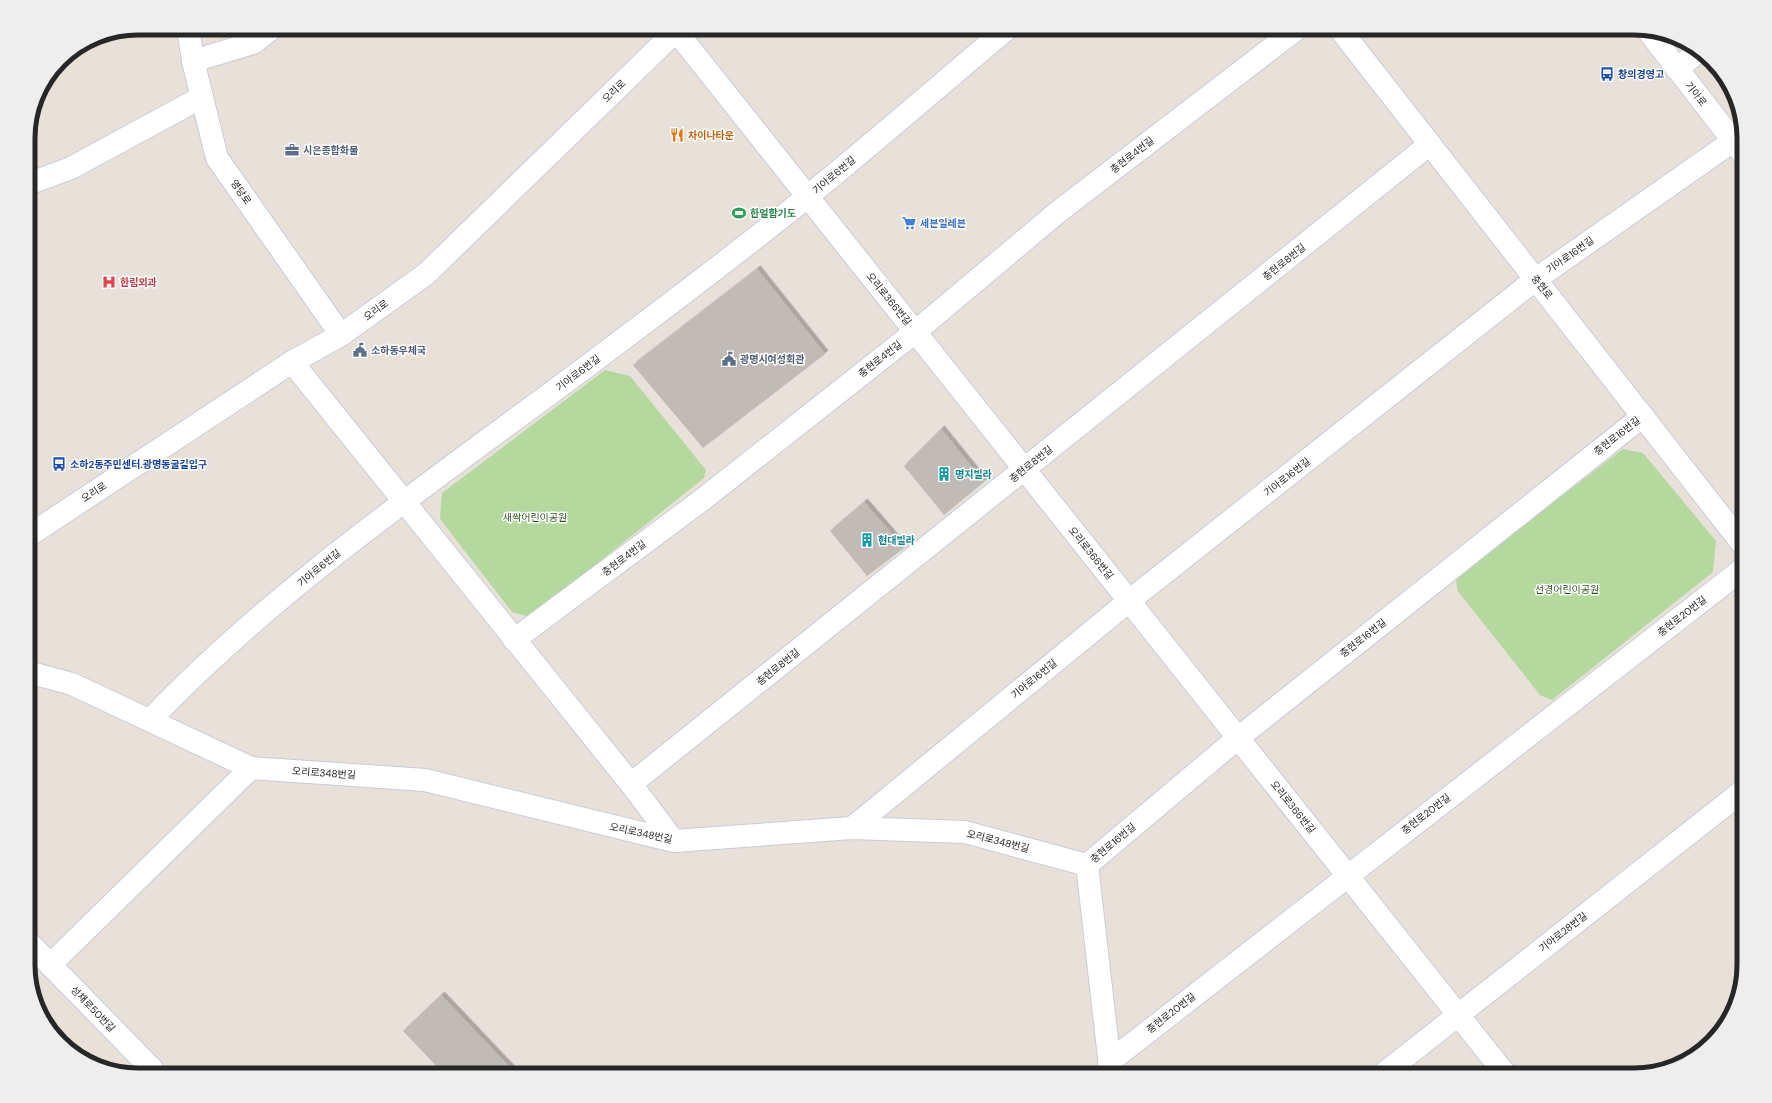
<svg xmlns="http://www.w3.org/2000/svg" width="1772" height="1103" font-family="'DM Sans','Noto Sans KR',sans-serif">
<style>
.green{fill:#b4d89d}
.building{fill:#c0bbb7;filter:url(#shadow)}
.lines{fill:none;stroke-linecap:round;stroke-linejoin:round}
.street-casing{stroke:#c9ccd7;stroke-width:24}
.secondary-casing{stroke:#c9ccd7;stroke-width:24}
.street{stroke:#fff;stroke-width:22}
.secondary{stroke:#fff;stroke-width:22}
.labels{text-anchor:middle;dominant-baseline:central;stroke-width:3;stroke-linejoin:round;paint-order:stroke}
.transit-label{font-size:10px;font-weight:bold;fill:#164399;stroke:#fff;text-anchor:start}
.street-label{font-size:10px;fill:#272727;stroke:#fff}
.food-label{font-size:10px;font-weight:bold;fill:#c56008;stroke:#fff;text-anchor:start}
.service-label{font-size:10px;font-weight:bold;fill:#4e5e75;stroke:#fff;text-anchor:start}
.leisure-label{font-size:10px;font-weight:bold;fill:#27864d;stroke:#fff;text-anchor:start}
.shop-label{font-size:10px;font-weight:bold;fill:#366cbe;stroke:#fff;text-anchor:start}
.health-label{font-size:10px;font-weight:bold;fill:#be3a42;stroke:#fff;text-anchor:start}
.culture-label{font-size:10px;font-weight:bold;fill:#0d838f;stroke:#fff;text-anchor:start}
.park-label{font-size:10px;fill:#305921;stroke:#fff}
.rim{fill:none;stroke:#272727;stroke-width:5}
</style>
<defs>
<filter id="shadow"><feDropShadow dx="3.5" dy="-3.5" stdDeviation="0" flood-color="#0004"/></filter>
</defs>
<rect width="100%" height="100%" fill="#e8e1da"/>
<!-- green -->
<path class="green" d="M605 370 630 376 706 470 704 478 530 617 512 612 440 519 442 493Z
M1623 449 1643 453 1716 541 1713 572 1552 700 1540 695 1457 590 1456 577Z"/>
<!-- building -->
<path class="building" d="M757 269 825 354 703 448 633 365Z
M941 429 984 482 944 515 904 466Z
M864 502 904 548 867 576 830 531Z
M441 995 517 1075H445L403 1031Z"/>
<g class="lines">
<defs>
<path id="street" d="M676 31 1506 1075
M193 61 253 43 272 28
M1677 69 1699 51
M28 184 71 168 202 97
M292 362 631 784 674 841
M514 640 702 500 915 332 1058 212 1298 28
M28 672 72 684 251 768 425 780 674 841 852 828 965 832 1087 865 1111 1075
M631 784 1430 144
M852 828 1129 601 1536 279 1733 141
M1087 865 1238 738 1643 416
M28 942 152 1069 146 1075
M50 965 251 768
M1109 1062 1744 568
M1382 1075 1744 790"/>
<path id="secondary" d="M188 28 193 61 217 158 341 335
M1339 28 1744 546
M1649 32 1744 155
M28 536 292 362 341 335 426 274 679 28
M150 720C282 582 445 473 598 358 668 305 740 252 808 196 876 141 941 84 1008 28"/>
</defs>
<!-- street casing -->
<use href="#street" class="street-casing"/>
<!-- secondary casing -->
<use href="#secondary" class="secondary-casing"/>
<!-- street -->
<use href="#street" class="street"/>
<!-- secondary -->
<use href="#secondary" class="secondary"/>
</g>
<!-- icons -->
<defs>
<symbol id="bus-bare" viewBox="-9 -9 18 18"><path d="M-5-6H5V4H4V6H2V4H-2V6H-4V4H-5ZM-3.5-4V0h7V-4ZM-3.5 1.2v1.5H-2V1.2ZM2 1.2v1.5H3.5V1.2Z" fill="#1a4fb4" stroke="#fff" stroke-width="2.5" paint-order="stroke"/></symbol>
<symbol id="restaurant-bare" viewBox="-9 -9 18 18"><path d="M-5-6h1v4h1v-4h1v4h1v-4h1v5L-1.5 .5V6h-2V.5L-5-1ZM5-6V6H3V1.5H1.5Q1.5-4 5-6Z" fill="#e8710a" stroke="#fff" stroke-width="2.5" paint-order="stroke"/></symbol>
<symbol id="office-bare" viewBox="-9 -9 18 18"><path d="M-6-3h4V-5.5h4V-3h4V5H-6ZM-1-4.5V-3h2v-1.5ZM-6 0V1H6V0Z" fill="#5c6f8a" stroke="#fff" stroke-width="2.5" paint-order="stroke"/></symbol>
<symbol id="stadium-bare" viewBox="-9 -9 18 18"><path d="M0-5a6.5 5 0 1 0 0 10a6.5 5 0 1 0 0-10ZM-3.5-1.8h7v3.6h-7Z" fill="#2e9e5b" stroke="#fff" stroke-width="2.5" paint-order="stroke"/></symbol>
<symbol id="supermarket-bare" viewBox="-9 -9 18 18"><path d="M-6-5.5h2.5l.6 2H6L4.5 2H-2.5L-4.4-4H-6ZM-1.5 3.2a1.3 1.3 0 1 0 .1 0ZM3 3.2a1.3 1.3 0 1 0 .1 0Z" fill="#3f7fe0" stroke="#fff" stroke-width="2.5" paint-order="stroke"/></symbol>
<symbol id="hospital-bare" viewBox="-9 -9 18 18"><path d="M-5-5h3v3.5h4V-5h3V5h-3V1.5h-4V5h-3Z" fill="#e0444e" stroke="#fff" stroke-width="2.5" paint-order="stroke"/></symbol>
<symbol id="civic-bare" viewBox="-9 -9 18 18"><path d="M-.6-6.5H3V-4.5H.6V-3L4-1V1h2V6H-6V1h2V-1L-.6-3ZM-1.2 2.5V6h2.4V2.5Z" fill="#5c6f8a" stroke="#fff" stroke-width="2.5" paint-order="stroke"/></symbol>
<symbol id="building-bare" viewBox="-9 -9 18 18"><path d="M-4-6H4V6H1V3H-1V6H-4ZM-2.5-4.3h1.7v1.8h-1.7ZM.8-4.3h1.7v1.8H.8ZM-2.5-1h1.7V.8h-1.7ZM.8-1h1.7V.8H.8Z" fill="#0f9aa8" stroke="#fff" stroke-width="2.5" paint-order="stroke"/></symbol>
</defs>
<g fill-rule="evenodd">
<use href="#bus-bare" x="1597" y="64" width="20" height="20"/>
<use href="#restaurant-bare" x="667" y="125" width="20" height="20"/>
<use href="#office-bare" x="282" y="140" width="20" height="20"/>
<use href="#stadium-bare" x="729" y="203" width="20" height="20"/>
<use href="#supermarket-bare" x="899" y="213" width="20" height="20"/>
<use href="#hospital-bare" x="99" y="272" width="20" height="20"/>
<use href="#civic-bare" x="350" y="340" width="20" height="20"/>
<use href="#civic-bare" x="719" y="349" width="20" height="20"/>
<use href="#bus-bare" x="49" y="454" width="20" height="20"/>
<use href="#building-bare" x="934" y="464" width="20" height="20"/>
<use href="#building-bare" x="857" y="530" width="20" height="20"/>
</g>
<g class="labels">
<!-- transit labels -->
<g class="transit-label">
<text x="1618" y="74">창의경영고</text>
<text x="70" y="464">소하2동주민센터.광명동굴길입구</text>
</g>
<!-- street labels -->
<g class="street-label">
<text transform="translate(614 91) rotate(-44)">오리로</text>
<text transform="translate(1696 94) rotate(52)">기아로</text>
<text transform="translate(1132 155) rotate(-38)">충현로4번길</text>
<text transform="translate(834 175) rotate(-40)">기아로6번길</text>
<text transform="translate(241 192) rotate(55)">영당로</text>
<text transform="translate(1570 255) rotate(-35)">기아로16번길</text>
<text transform="translate(1284 262) rotate(-39)">충현로8번길</text>
<text transform="translate(1542 287) rotate(52)">충현로</text>
<text transform="translate(889 299) rotate(51)">오리로366번길</text>
<text transform="translate(376 310) rotate(-36)">오리로</text>
<text transform="translate(880 359) rotate(-38)">충현로4번길</text>
<text transform="translate(578 373) rotate(-37)">기아로6번길</text>
<text transform="translate(1617 436) rotate(-38)">충현로16번길</text>
<text transform="translate(1031 464) rotate(-39)">충현로8번길</text>
<text transform="translate(1287 477) rotate(-38)">기아로16번길</text>
<text transform="translate(94 492) rotate(-33)">오리로</text>
<text transform="translate(1091 553) rotate(51)">오리로366번길</text>
<text transform="translate(624 558) rotate(-37)">충현로4번길</text>
<text transform="translate(319 568) rotate(-39)">기아로6번길</text>
<text transform="translate(1682 616) rotate(-38)">충현로20번길</text>
<text transform="translate(1363 638) rotate(-38)">충현로16번길</text>
<text transform="translate(778 667) rotate(-39)">충현로8번길</text>
<text transform="translate(1034 679) rotate(-39)">기아로16번길</text>
<text transform="translate(324 773) rotate(4)">오리로348번길</text>
<text transform="translate(1293 807) rotate(51)">오리로366번길</text>
<text transform="translate(1426 814) rotate(-38)">충현로20번길</text>
<text transform="translate(641 833) rotate(12)">오리로348번길</text>
<text transform="translate(998 841) rotate(14)">오리로348번길</text>
<text transform="translate(1113 843) rotate(-40)">충현로16번길</text>
<text transform="translate(1563 932) rotate(-38)">기아로28번길</text>
<text transform="translate(93 1009) rotate(46)">성채로50번길</text>
<text transform="translate(1171 1013) rotate(-38)">충현로20번길</text>
</g>
<!-- food labels -->
<g class="food-label">
<text x="688" y="135">차이나타운</text>
</g>
<!-- service labels -->
<g class="service-label">
<text x="303" y="150">시은종합화물</text>
<text x="371" y="350">소하동우체국</text>
<text x="740" y="359">광명시여성회관</text>
</g>
<!-- leisure labels -->
<g class="leisure-label">
<text x="750" y="213">한얼합기도</text>
</g>
<!-- shop labels -->
<g class="shop-label">
<text x="920" y="223">세븐일레븐</text>
</g>
<!-- health labels -->
<g class="health-label">
<text x="120" y="282">한림외과</text>
</g>
<!-- culture labels -->
<g class="culture-label">
<text x="955" y="474">명지빌라</text>
<text x="878" y="540">현대빌라</text>
</g>
<!-- park labels -->
<g class="park-label">
<text x="535" y="517">새싹어린이공원</text>
<text x="1567" y="589">선경어린이공원</text>
</g>
</g>
<!-- crop -->
<path d="M0 0H1772V1103H0ZM138 35H1634A103 103 0 0 1 1737 138V965A103 103 0 0 1 1634 1068H138A103 103 0 0 1 35 965V138A103 103 0 0 1 138 35Z" fill="#eee" fill-rule="evenodd"/>
<path class="rim" d="M138 35H1634A103 103 0 0 1 1737 138V965A103 103 0 0 1 1634 1068H138A103 103 0 0 1 35 965V138A103 103 0 0 1 138 35Z"/>
</svg>
